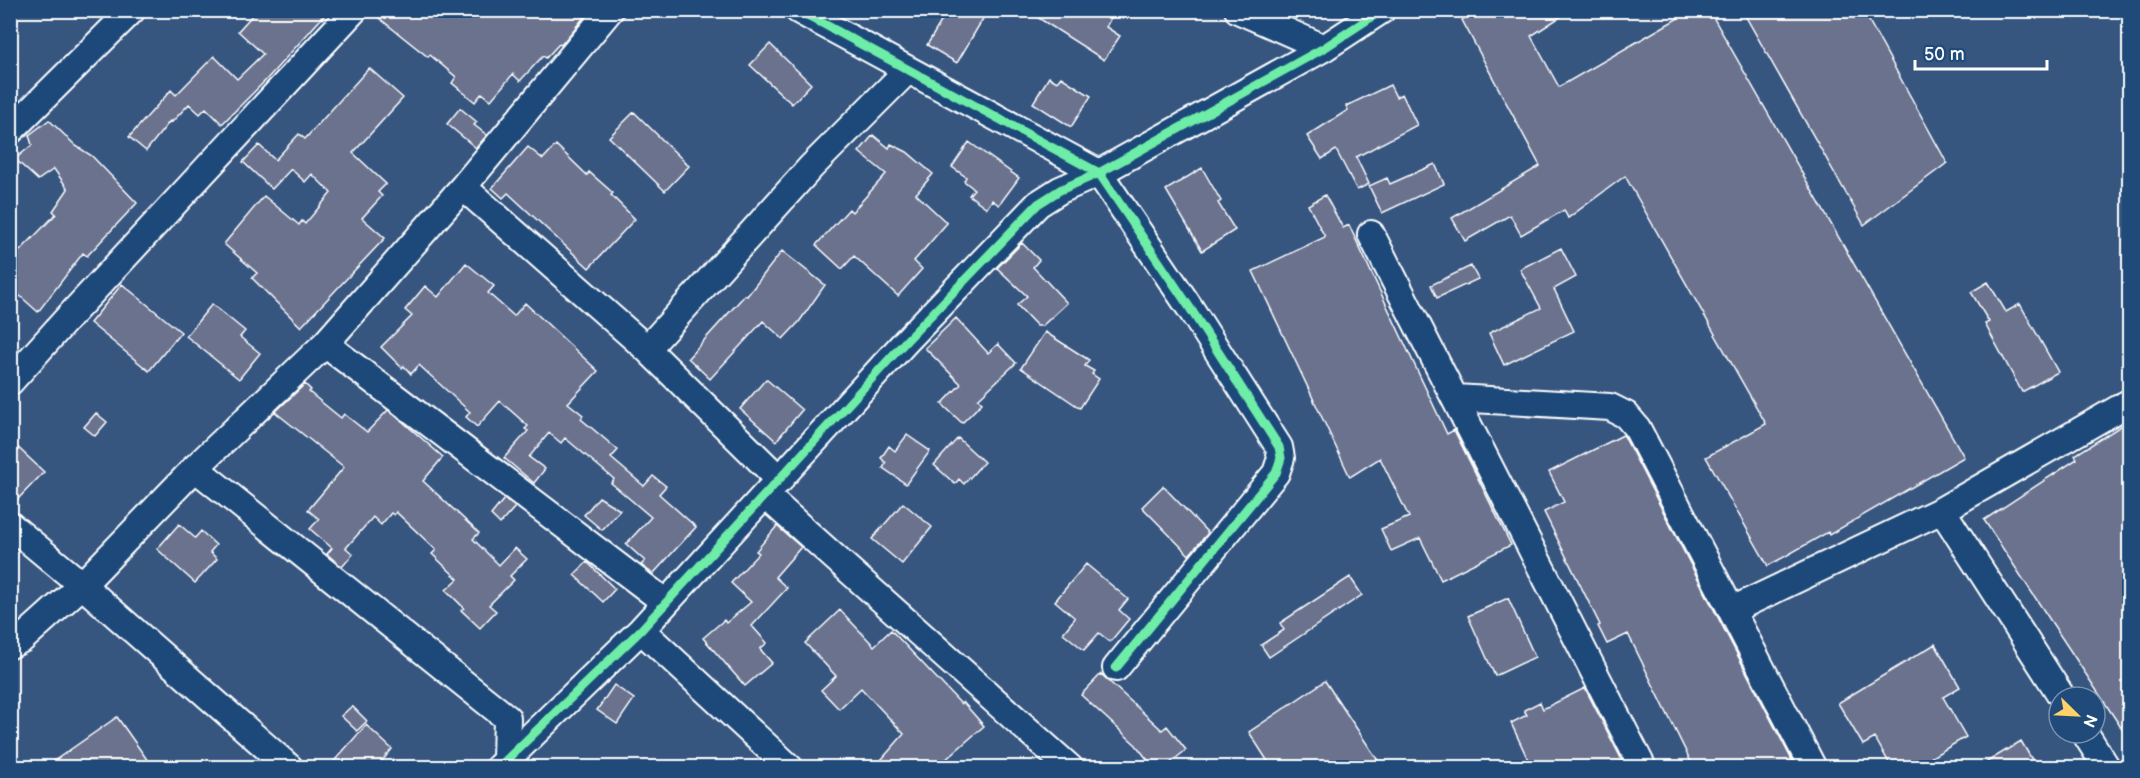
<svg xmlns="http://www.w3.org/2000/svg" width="2140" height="778" font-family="'Balsamiq Sans',sans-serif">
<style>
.building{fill:#6b728e;stroke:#fff;stroke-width:1.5}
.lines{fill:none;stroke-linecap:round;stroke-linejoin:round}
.minor-casing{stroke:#fff;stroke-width:30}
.minor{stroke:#1f4a7a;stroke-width:26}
.cycleway-casing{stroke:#1f4a7a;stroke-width:13}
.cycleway{stroke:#6deda7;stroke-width:9}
</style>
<rect width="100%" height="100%" fill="#365680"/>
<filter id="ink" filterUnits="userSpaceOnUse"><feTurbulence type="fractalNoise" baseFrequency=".0167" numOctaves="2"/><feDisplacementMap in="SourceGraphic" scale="12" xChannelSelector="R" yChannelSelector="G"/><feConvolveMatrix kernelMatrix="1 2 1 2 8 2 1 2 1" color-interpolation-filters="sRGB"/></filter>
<g filter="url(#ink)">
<!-- building -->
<path class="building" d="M257 10H329L266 80 222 124 206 108 200 114 189 104 172 122 170 121 146 151 129 137 171 90 176 95 214 56 237 79 263 54 238 31Z
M369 10H590L561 45 559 44 546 58 543 56 520 81 513 74 491 100 482 93 475 102 452 83 456 77 430 55 428 57Z
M948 10H988L957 63 927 45Z
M1026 10H1115L1106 27 1120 36 1104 60Z
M1477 10H1571L1531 36 1559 87 1692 10H1709L1964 457 1829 535 1828 532 1768 566 1706 457 1766 424 1625 176 1568 218 1564 210 1521 235 1510 215 1465 241 1452 218 1540 166 1462 20Z
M1742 10H1863L1947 163 1864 225Z
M770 44 811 84 792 104 750 65Z
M369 68 403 98 353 153 386 184 378 192 382 196 362 218 385 238 301 327 252 278 257 273 224 244 264 196 299 225 302 221 305 224 331 193 312 174 305 182 291 169 272 189 243 162 259 145 275 160 299 134 305 139Z
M1049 77 1057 82 1061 77 1091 96 1071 127 1033 103Z
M1390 85 1396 97 1402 94 1417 125 1356 157 1369 184 1357 190 1336 150 1322 159 1307 136 1348 110 1346 106Z
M460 108 477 122 474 125 487 135 476 148 447 124Z
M634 112 689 166 665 191 609 137Z
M49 120 76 146 92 156 137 203 87 256 83 253 38 312 10 287V261L56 214 53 211 68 189 54 169 38 180 15 159 32 145 29 135Z
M873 135 889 148 891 144 907 152 933 174 916 194 947 223 914 261 922 269 898 296 854 256 842 269 816 245 849 209 852 212 886 174 859 152Z
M969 142 1019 178 999 205 992 200 987 208 969 195 974 189 964 181 966 177 952 167Z
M556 145 587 175 589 172 613 193 611 195 635 219 589 268 508 193 503 198 492 188 528 147 543 159Z
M1435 164 1444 184 1382 213 1369 186 1387 178 1390 184Z
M1202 168 1221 201 1218 203 1235 230 1202 251 1166 190Z
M1325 195 1343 228 1349 225 1447 434 1454 430 1511 545 1441 580 1420 538 1391 551 1381 529 1409 517 1380 458 1350 477 1253 271 1325 237 1308 205Z
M1022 243 1039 260 1033 267 1067 303 1042 326H1037L1017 305 1027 296 997 268Z
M1561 248 1576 277 1554 289 1574 331 1504 365 1489 333 1541 308 1520 269Z
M782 251 825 285 799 322 783 339 763 321 710 379 688 358 745 295 747 296Z
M466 263 494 286 488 293 514 316 525 303 598 371 568 403 583 415 581 419 618 450 611 458 644 486 653 476 666 486 659 494 696 527 653 574 641 565 645 561 626 544 651 517 611 483 614 479 565 438 561 443 549 433 529 457 545 469 534 483 504 458 528 431 525 429 528 426 500 401 477 427 466 417 470 412 419 365 411 374 404 366 402 368 381 347 412 316 405 310 425 286 438 297Z
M1471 266 1478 279 1437 298 1431 285Z
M1988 282 2006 312 2020 304 2058 372 2022 392 1985 324 1989 322 1971 292Z
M122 284 181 332 149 371 90 323Z
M212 304 245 331 240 337 260 353 239 379 186 336Z
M956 318 988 353 998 344 1016 363 978 399 982 403 962 423 942 404 961 384 925 348Z
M1045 332 1089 360 1085 366 1094 371 1092 374 1099 379 1080 408 1021 368Z
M766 379 802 410 776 441 740 409Z
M305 384 311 390 309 392 341 418 344 414 367 432 388 410 403 422 443 457 423 481 479 533 473 539 499 565 515 548 527 559 510 576 514 580 489 605 496 611 480 628 461 610 464 608 446 590 458 579 432 554 436 550 396 512 394 515 391 513 381 525 373 517 346 548 353 554 342 567 327 554 332 548 310 529 319 519 308 510 344 467 275 412Z
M96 413 107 422 95 436 84 427Z
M2130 420V741L1984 520 2077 459 2075 455Z
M907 435 930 451 906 484 883 468 886 463 881 458 889 446 895 451Z
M1623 435 1624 436 1796 768H1694L1628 634 1607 644 1598 626 1600 625 1544 512 1564 502 1549 472Z
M958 438 984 462 964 484 959 479 955 484 934 465Z
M10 440 44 472 18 499 10 493Z
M1163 486 1208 533 1189 555 1142 507Z
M599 497 620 510 602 530 584 515Z
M504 499 515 507 500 524 491 515Z
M903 503 932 527 902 564 872 539Z
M179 524 195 538 201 531 216 545 210 552 217 559 195 583 157 549Z
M777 526 801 547 775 577 787 588 752 626 767 643 760 649 772 663 745 686 703 638 724 620 726 623 751 602 731 583 759 553 756 551Z
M587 562 615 589 603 602 574 575Z
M1086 564 1128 599 1119 610 1129 619 1110 642 1099 633 1084 650 1063 633 1075 618 1055 601Z
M1350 577 1362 595 1269 657 1261 645 1284 630 1280 623Z
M1508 598 1535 657 1495 676 1468 616Z
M840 610 874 646 891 630 961 704 963 702 984 726 936 768H874L904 734 861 688 839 709 821 690 836 676 805 643Z
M1935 644 1960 687 1943 697 1966 737 1913 768H1892L1875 738 1863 745 1838 703Z
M1101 674 1162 730 1167 726 1186 750 1164 768H1154L1136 745 1081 695Z
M1325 681 1383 768H1272L1249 732Z
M614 685 634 699 617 724 597 710Z
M1585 688 1626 768H1532L1511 723 1527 715 1524 710 1540 702 1543 709Z
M352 706 367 721 357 731 341 716Z
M117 717 153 768H44Z
M366 725 392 749 376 768H328Z
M2021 741 2037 768H1977Z"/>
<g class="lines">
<defs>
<path id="minor" d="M798 10 1099 173 1190 308 1279 447 1281 458 1276 473 1116 668
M1238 10 1324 48
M10 131 132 10
M463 187 647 349 780 480
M1371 234 1643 768
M325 344 665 602
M647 349 811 167 908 70
M10 382 65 321 354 10
M1455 398 1610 407 1626 415 1637 428 1813 768
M195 468 507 718 506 758
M765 495 1070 768
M1942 510 2062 697
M10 525 82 585 290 768
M1732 610 1942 510 2130 402
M641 630 790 768
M10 645 22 639 82 585 195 468 325 344 463 187 610 10
M2085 733 2107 768
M498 768 641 630 907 340 1038 204 1060 190 1099 173 1324 48 1382 10"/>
</defs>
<!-- minor casing -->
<use href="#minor" class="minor-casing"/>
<!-- minor -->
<use href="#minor" class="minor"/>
<defs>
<path id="cycleway" d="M798 10 1099 173 1190 308 1279 447 1281 458 1276 473 1116 668
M498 768 641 630 907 340 1038 204 1060 190 1099 173 1324 48 1382 10"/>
</defs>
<!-- cycleway casing -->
<use href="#cycleway" class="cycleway-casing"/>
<!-- cycleway -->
<use href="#cycleway" class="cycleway"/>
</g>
</g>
<!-- margin -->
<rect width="2140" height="778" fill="none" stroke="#1f4a7a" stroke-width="36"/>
<rect x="18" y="18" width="2104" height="742" fill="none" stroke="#fff" stroke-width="2" filter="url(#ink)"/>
<!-- north arrow -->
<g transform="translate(2077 715) rotate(114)"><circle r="28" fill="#1f4a7a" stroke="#7992af" stroke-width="1.5"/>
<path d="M0-4.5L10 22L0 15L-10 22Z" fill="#ffd166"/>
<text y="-9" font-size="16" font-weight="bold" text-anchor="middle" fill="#ffffff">N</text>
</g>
<!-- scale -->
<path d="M1915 60v9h132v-9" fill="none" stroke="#ffffff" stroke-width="3"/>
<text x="1924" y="60" font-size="18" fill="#ffffff" stroke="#1f4a7a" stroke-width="4.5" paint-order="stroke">50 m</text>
</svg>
